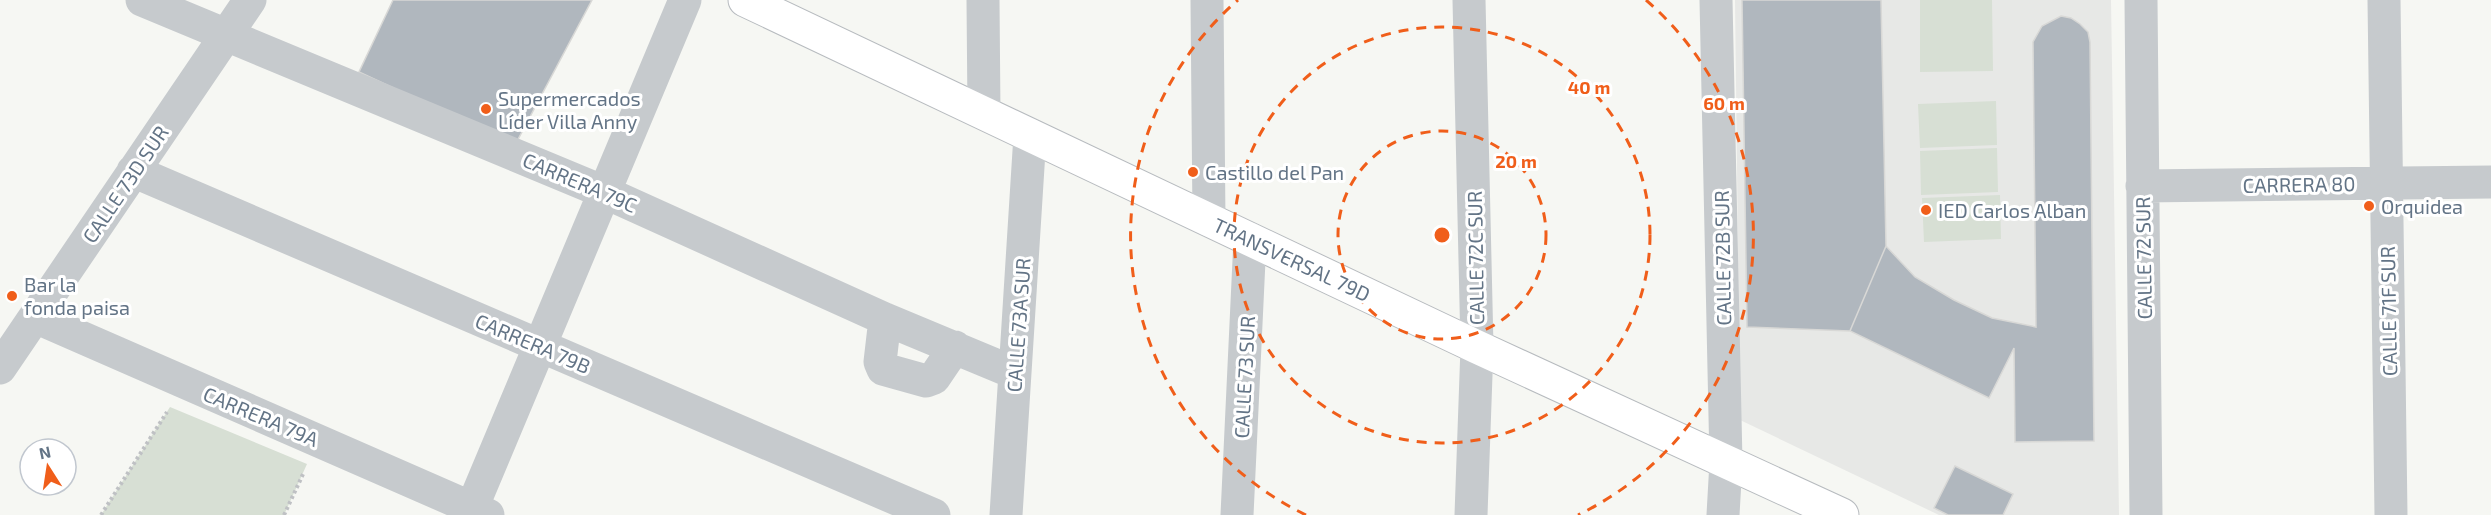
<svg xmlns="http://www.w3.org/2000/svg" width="2491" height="515" font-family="'Exo 2',sans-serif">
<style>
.built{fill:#e7e8e6}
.green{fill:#d7dfd4}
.building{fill:#b0b7be;stroke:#d8d8d6;stroke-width:1.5}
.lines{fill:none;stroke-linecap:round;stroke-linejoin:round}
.major-casing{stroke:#b7bbbf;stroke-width:35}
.path{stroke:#bfc1c4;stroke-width:4;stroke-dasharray:3 3;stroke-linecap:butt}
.minor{stroke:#c6cacd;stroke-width:33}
.major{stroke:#fff;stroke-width:33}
.ring{fill:none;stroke:#f05e1a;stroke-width:3;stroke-dasharray:10 8}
.poi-dot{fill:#f05e1a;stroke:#fff;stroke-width:2}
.labels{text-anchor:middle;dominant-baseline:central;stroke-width:6;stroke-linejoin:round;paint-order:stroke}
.poi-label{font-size:20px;fill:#637486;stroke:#fff;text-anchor:start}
.street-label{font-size:20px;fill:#637486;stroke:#fff}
.centre{fill:#f05e1a;stroke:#fff;stroke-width:3}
.ring-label{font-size:18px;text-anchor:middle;font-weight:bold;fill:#f05e1a;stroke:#fff;stroke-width:6;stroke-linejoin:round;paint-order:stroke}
</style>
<rect width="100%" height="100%" fill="#f6f7f3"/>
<!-- built -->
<path class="built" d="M1735 0H2111L2119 515H1939L1740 420Z"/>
<!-- green -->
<path class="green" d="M1920 0H1992L1993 71 1920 72Z
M1996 101 1997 145 1920 148 1918 104Z
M1997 148 1998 192 1921 195 1920 151Z
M2000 195 2001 239 1924 242 1922 198Z
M170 407 307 464 284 515H101Z"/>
<!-- building -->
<path class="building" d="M393 0H592L515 145 359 72Z
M1742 0H1881L1886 246 1850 331 1747 327Z
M2061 16 2071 18 2080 24 2088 32 2090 42 2094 441 2015 442 2014 348 1989 398 1850 331 1886 246 1915 277 1954 300 1992 318 2036 327 2033 42 2042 26Z
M1955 466 2013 494 2003 515H1948L1934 508Z"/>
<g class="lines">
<defs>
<path id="major" d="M745 0 1477 347 1842 515"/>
</defs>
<!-- major casing -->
<use href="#major" class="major-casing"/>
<!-- path -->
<path class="path" d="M101 515 167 412
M284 515 304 472"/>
<!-- minor -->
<path class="minor" d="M142 0 604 192 885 319 1015 373
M983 0 984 113
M1207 0 1209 220
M1469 0 1477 347 1471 515
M1716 0 1726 462 1723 515
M2141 0 2146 515
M2384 0 2391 515
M133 171 934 515
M2142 186 2491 182
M35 317 488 515
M885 319 880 362 883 369 926 381 934 378 955 347
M0 368 250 0
M469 515 685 0
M1006 515 1030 135
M1237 515 1250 239"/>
<!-- major -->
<use href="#major" class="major"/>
</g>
<!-- distance rings -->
<g class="ring">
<circle cx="1442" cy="235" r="104"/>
<circle cx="1442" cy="235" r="208"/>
<path d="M1306 515A311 311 0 0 1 1238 0M1646 0A311 311 0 0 1 1578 515"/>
</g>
<!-- markers -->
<g class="poi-dot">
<circle cx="486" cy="109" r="6"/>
<circle cx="1193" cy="172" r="6"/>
<circle cx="2369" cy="206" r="6"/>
<circle cx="1926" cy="210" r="6"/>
<circle cx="12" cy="296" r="6"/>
</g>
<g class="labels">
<!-- poi labels -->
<g class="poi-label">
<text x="498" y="98">Supermercados<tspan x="498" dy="23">Líder Villa Anny</tspan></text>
<text x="1205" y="172">Castillo del Pan</text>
<text x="2381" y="206">Orquidea</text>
<text x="1938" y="210">IED Carlos Alban</text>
<text x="24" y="284">Bar la<tspan x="24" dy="23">fonda paisa</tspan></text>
</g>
<!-- street labels -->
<g class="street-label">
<text transform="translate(580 182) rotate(23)">CARRERA 79C</text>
<text transform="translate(125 184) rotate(-56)">CALLE 73D SUR</text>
<text transform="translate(2299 184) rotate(-1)">CARRERA 80</text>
<text transform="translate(1475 258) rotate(-91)">CALLE 72C SUR</text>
<text transform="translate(1722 258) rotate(-91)">CALLE 72B SUR</text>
<text transform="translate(2143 258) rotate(-91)">CALLE 72 SUR</text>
<text transform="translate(1292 259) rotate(25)">TRANSVERSAL 79D</text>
<text transform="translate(2388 311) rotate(-91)">CALLE 71F SUR</text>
<text transform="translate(1018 325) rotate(-86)">CALLE 73A SUR</text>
<text transform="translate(533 343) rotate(23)">CARRERA 79B</text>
<text transform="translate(1244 377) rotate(-87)">CALLE 73 SUR</text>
<text transform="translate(261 416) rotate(23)">CARRERA 79A</text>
</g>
</g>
<circle cx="1442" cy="235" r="9" class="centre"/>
<g class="ring-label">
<text x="1589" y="94">40 m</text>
<text x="1724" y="110">60 m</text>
<text x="1516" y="168">20 m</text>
</g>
<!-- north arrow -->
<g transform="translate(48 467) rotate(348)"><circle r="28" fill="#ffffff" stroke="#c1c7cf" stroke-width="1.5"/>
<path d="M0-4.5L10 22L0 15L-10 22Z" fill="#f05e1a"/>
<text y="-9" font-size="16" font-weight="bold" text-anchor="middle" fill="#637486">N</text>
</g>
</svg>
